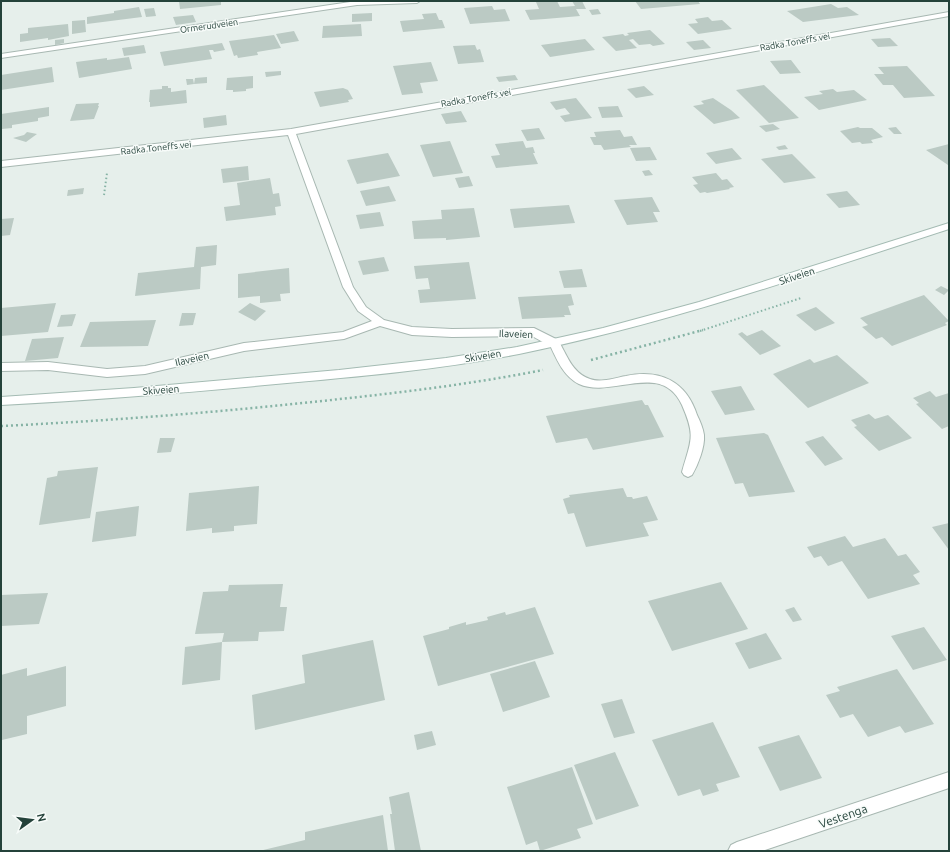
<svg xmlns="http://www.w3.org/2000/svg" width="950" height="852" font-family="Ubuntu,sans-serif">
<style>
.building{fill:#bbcac4}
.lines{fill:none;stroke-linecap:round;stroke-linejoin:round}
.service-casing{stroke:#a8b8b2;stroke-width:2}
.minor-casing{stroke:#a8b8b2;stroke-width:2}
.secondary-casing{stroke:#a4bbb3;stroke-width:2}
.path-far1{stroke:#86b3a5;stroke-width:2;stroke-dasharray:1.5 2.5;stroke-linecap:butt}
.path{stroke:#86b3a5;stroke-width:2.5;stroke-dasharray:2 3;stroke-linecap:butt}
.service{fill:#fff;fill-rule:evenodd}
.minor{fill:#fff;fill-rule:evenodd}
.secondary{fill:#fff;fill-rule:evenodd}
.labels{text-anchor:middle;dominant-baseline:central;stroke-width:3;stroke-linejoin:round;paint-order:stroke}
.far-street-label{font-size:9px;fill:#24423a;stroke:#f7fbf9}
.street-label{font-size:10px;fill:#24423a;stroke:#f7fbf9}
.near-street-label{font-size:12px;fill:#24423a;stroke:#f7fbf9}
</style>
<rect width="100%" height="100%" fill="#e6efeb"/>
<!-- building -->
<path class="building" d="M179 1H221V5L180 9Z
M557 1 560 7 575 6 572 1H582L586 9H576L580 16 545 19 530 20 525 10 539 9 536 2Z
M635 1H698L700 4 641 9Z
M831 4 838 8 847 7 859 15 803 22 787 11Z
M492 6 494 10 505 9 510 21 470 24 464 8Z
M139 7 142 17 87 24V17L114 13V11Z
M154 8 156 16 146 17 144 9Z
M598 9 601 14 592 15 589 10Z
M372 13V21L352 22V14Z
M436 13 439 20H442L445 28 403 32 400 21 424 19 422 14Z
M193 15 196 22 176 25 173 17Z
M708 17 712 21 722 20 732 29 698 34 688 24 698 23 695 19Z
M85 20 86 32 72 34V21Z
M68 24 69 36 48 40V38L20 42V34L28 33V28Z
M361 24 362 36 322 38 323 26Z
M650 30 665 44 653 46 650 44 639 45 633 39 629 40 637 48 616 51 602 37 623 34 625 36 629 35 627 33Z
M294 31 299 41 281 44 276 34Z
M274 35 281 48 257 52 258 55 238 58 237 55 234 56 229 41Z
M890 38 898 46 878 47 871 39Z
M64 39V43L55 45V40Z
M585 39 595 50 550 57 541 45Z
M703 40 711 48 694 50 686 42Z
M222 43 225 50 214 52 213 50H209L212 59 164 66 160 52Z
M144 45 146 53 124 56 122 48Z
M475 45 477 50 480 49 484 62 458 64 453 46Z
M129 57 132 69 79 78 76 62 107 58V60Z
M791 60 801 73 780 74 770 61Z
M431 62 438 81 420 83 423 93 402 95 393 66Z
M907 66 935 96 904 98 893 85H883L874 74H884L878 67Z
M52 67 54 82 1 90V75Z
M281 71V75L266 77 265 72Z
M515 75 518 80 499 82 496 77Z
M253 76V88L246 89V91L233 92V90H226L227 78Z
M207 77V83L194 84 195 78Z
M186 79H193L194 84 187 85Z
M764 85 799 118 769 123 736 90Z
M162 86H168V88H171V92L186 90 187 103 150 107V102H149L150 90 162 89Z
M644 86 654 95 636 98 627 89Z
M343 88 348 90 353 99 348 100 349 102 320 107 314 92Z
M833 89 837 92 854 90 867 100 819 110 804 97 823 94 819 91Z
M576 98 592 118 565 122 560 116 570 114 565 108 556 110 550 102Z
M713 98 731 110 740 118 714 124 693 106 704 104 701 101Z
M99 103 98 106H99L94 119 70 121 76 104Z
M618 106 623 117 602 118 598 107Z
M49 107V116L38 118V121L12 125V128L2 129 1 114Z
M461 111 467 122 446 124 441 114Z
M226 115 227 125 204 128 203 118Z
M773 124 780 129 766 132 759 126Z
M858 127 860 128H872L883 137 871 140 873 143 862 144 860 142 852 143 840 131Z
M896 127 902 134H894L888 128Z
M539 128 545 139 527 141 521 130Z
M620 130 624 137 632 136 637 145H629L631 147 604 150 601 145H594L590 137H596L594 132Z
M27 132 37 134 26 142 13 138 24 135Z
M450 141 463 173 433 177 420 145Z
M523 141 526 148 533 147 535 153H533L538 164 496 168 491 156 500 155 495 144Z
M949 144V165H948L926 150Z
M785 145 788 149 779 150 776 147Z
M650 147 657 160 636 161 630 148Z
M732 148 742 159 716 164 706 153Z
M388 153 400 176 357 184 347 160Z
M792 154 816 178 784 183 761 159Z
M248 166 249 180 223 183 221 169Z
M649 170 653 175 645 176 642 171Z
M716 173 722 180 727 179 734 187 729 188 730 189 707 193 705 192 700 193 693 185 698 184 692 177Z
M469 176 473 186 459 188 455 178Z
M270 178 273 194 279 193 281 206 275 207 276 215 226 221 224 207 240 205 237 183Z
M389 186 396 201 366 206 360 191Z
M84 188 83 194 67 196 68 190Z
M847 191 860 205 839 208 826 194Z
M652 197 660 212H653L658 222 627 225 614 200Z
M569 205 575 223 514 228 510 209Z
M474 208 480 237 446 240V238L414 239 412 221 442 219 441 210Z
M380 212 384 226 360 229 356 215Z
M14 218 10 235 1 236V219Z
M217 245 216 265 201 267 200 289 135 296 138 273 194 267 196 247Z
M384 257 389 271 363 275 358 261Z
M469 262 476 299 420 303 418 290 430 289 428 278 416 279 414 266Z
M289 268 290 293 280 294 281 301 260 303V296L238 298V274Z
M582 269 587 287 564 288 559 271Z
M941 286 949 290 944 295 935 290Z
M571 294 574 305 568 306 571 315H564L565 317 522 319 518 297Z
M924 295 949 321 945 323 947 325 892 346 882 337 876 339 862 327 868 325 860 318Z
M56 303 48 332 1 336V308Z
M250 303 266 311 255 321 238 312Z
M816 307 835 323 815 331 796 315Z
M182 313H196L193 325 179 326Z
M76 314 72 326 57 327 61 315Z
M156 320 148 346 80 347 90 322Z
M762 330 781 346 760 355 738 334 742 332 747 336Z
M64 337 58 358 25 361 32 339Z
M837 355 869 383 808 408 773 374 810 359 814 363Z
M741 386 755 410 725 415 711 391Z
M930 391 936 397 949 393V426L942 429 916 404 919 403 913 398Z
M642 400 645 405H648L664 437 593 450 587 438 556 443 546 416Z
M869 414 875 419 888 415 912 438 879 451 854 427 857 426 851 420Z
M764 433 768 435 795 492 749 497 743 483 735 484 716 438Z
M823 436 843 459 825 466 805 442Z
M160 438H175L171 452 157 453Z
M98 467 90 518 39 525 47 478 57 476 58 471Z
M259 486 257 524 234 526V531L212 533V528L186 531 189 493Z
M623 488 627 497H632L633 499 647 496 658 520 643 523 649 536 586 547 574 513 568 514 563 499 570 497 569 495Z
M139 506 136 536 92 542 96 512Z
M949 523V550L932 527Z
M845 536 853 547 885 538 898 556 906 554 920 572 913 575 920 584 868 599 842 561 828 566 821 556 814 558 807 547Z
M721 582 748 629 672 651 648 601Z
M283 584 280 607H287L284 631 259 632 258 641 222 642 224 633 195 634 203 592 228 591 229 585Z
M48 593 39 624 1 626V595Z
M535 607 554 654 438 686 423 636 449 629V627L466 622V625L488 620 487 617 505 612 506 615Z
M794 607 802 620 793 622 785 610Z
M924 627 947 660 913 670 891 636Z
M766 633 782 659 749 669 735 643Z
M373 640 385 700 255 730 252 695 305 683 302 655Z
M222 642 220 680 182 685 185 647Z
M535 661 550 697 503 712 490 674Z
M66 666V706L27 716V734L2 740V747H1V675L27 668V676Z
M897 669 934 724 905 733 900 726 868 737 853 714 840 718 826 695 840 691 837 687Z
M622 699 635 733 614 738 601 704Z
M713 722 740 777 716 784 719 791 703 796 700 789 678 796 652 740Z
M432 731 436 745 417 750 414 735Z
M799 735 822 778 780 791 758 747Z
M615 752 639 806 596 820 574 765Z
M572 767 593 824 577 829 581 838 540 851 537 841 526 845 507 787Z
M409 792 421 851H395L390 814H392L389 797Z
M383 815 388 851H259L305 840V832Z"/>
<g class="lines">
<defs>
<path id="service" d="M554 339 558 340C567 355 572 373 590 379 601 383 615 378 626 376 660 369 686 381 697 415 700 421 703 428 704 435 705 447 698 465 692 475L688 477 684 475 682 472C691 440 696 437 682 405 661 360 612 399 579 384 563 376 556 358 549 343L550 340Z"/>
<path id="minor" d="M357 1H420L417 3 357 5 1 58V54Z
M949 12V16L296 134 353 287 366 307 384 320 412 327 452 329 534 328 558 340 559 343 558 346H550L532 336 452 337 412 335 380 326 344 339 244 351 145 374 107 377 48 370 1 371V363L48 362 107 369 145 366 244 343 343 332 372 321 358 311 343 287 288 135 1 167V161L291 129Z
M949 772V788L762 851H728L731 845 737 842Z"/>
<path id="secondary" d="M949 223V229C807 275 666 324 519 354 443 369 365 376 287 383 192 392 97 400 1 405V397L134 388 339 370 446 358 517 347 603 328 699 302Z"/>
</defs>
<!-- service casing -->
<use href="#service" class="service-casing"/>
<!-- minor casing -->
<use href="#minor" class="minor-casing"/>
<!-- secondary casing -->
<use href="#secondary" class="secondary-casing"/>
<!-- path-far1 -->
<path class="path-far1" d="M104 195 107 173
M700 331 801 298"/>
<!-- path -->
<path class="path" d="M591 360 703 330
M1 426C105 421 209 413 312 402 389 394 467 385 543 370"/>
<!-- service -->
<use href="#service" class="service"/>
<!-- minor -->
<use href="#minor" class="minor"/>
<!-- secondary -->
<use href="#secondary" class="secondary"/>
</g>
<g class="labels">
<!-- far-street labels -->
<g class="far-street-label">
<text transform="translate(209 26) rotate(-8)">Ormerudveien</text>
<text transform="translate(795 42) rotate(-10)">Radka Toneffs vei</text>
<text transform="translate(476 98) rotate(-10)">Radka Toneffs vei</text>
<text transform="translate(156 148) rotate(-6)">Radka Toneffs vei</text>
</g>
<!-- street labels -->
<g class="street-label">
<text transform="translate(797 276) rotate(-18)">Skiveien</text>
<text transform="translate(516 334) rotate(2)">Ilaveien</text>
<text transform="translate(483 356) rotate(-9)">Skiveien</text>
<text transform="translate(192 359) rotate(-13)">Ilaveien</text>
<text transform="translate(161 390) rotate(-4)">Skiveien</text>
</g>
<!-- near-street labels -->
<g class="near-street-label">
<text transform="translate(843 816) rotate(-19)">Vestenga</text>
</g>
</g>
<!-- border -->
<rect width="950" height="852" fill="none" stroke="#24423a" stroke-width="4"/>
<!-- north arrow -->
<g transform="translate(32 820) rotate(76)" stroke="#f7fbf9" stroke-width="3" paint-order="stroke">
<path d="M0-3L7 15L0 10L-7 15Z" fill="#24423a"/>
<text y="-6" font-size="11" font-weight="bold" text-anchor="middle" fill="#24423a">N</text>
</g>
</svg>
